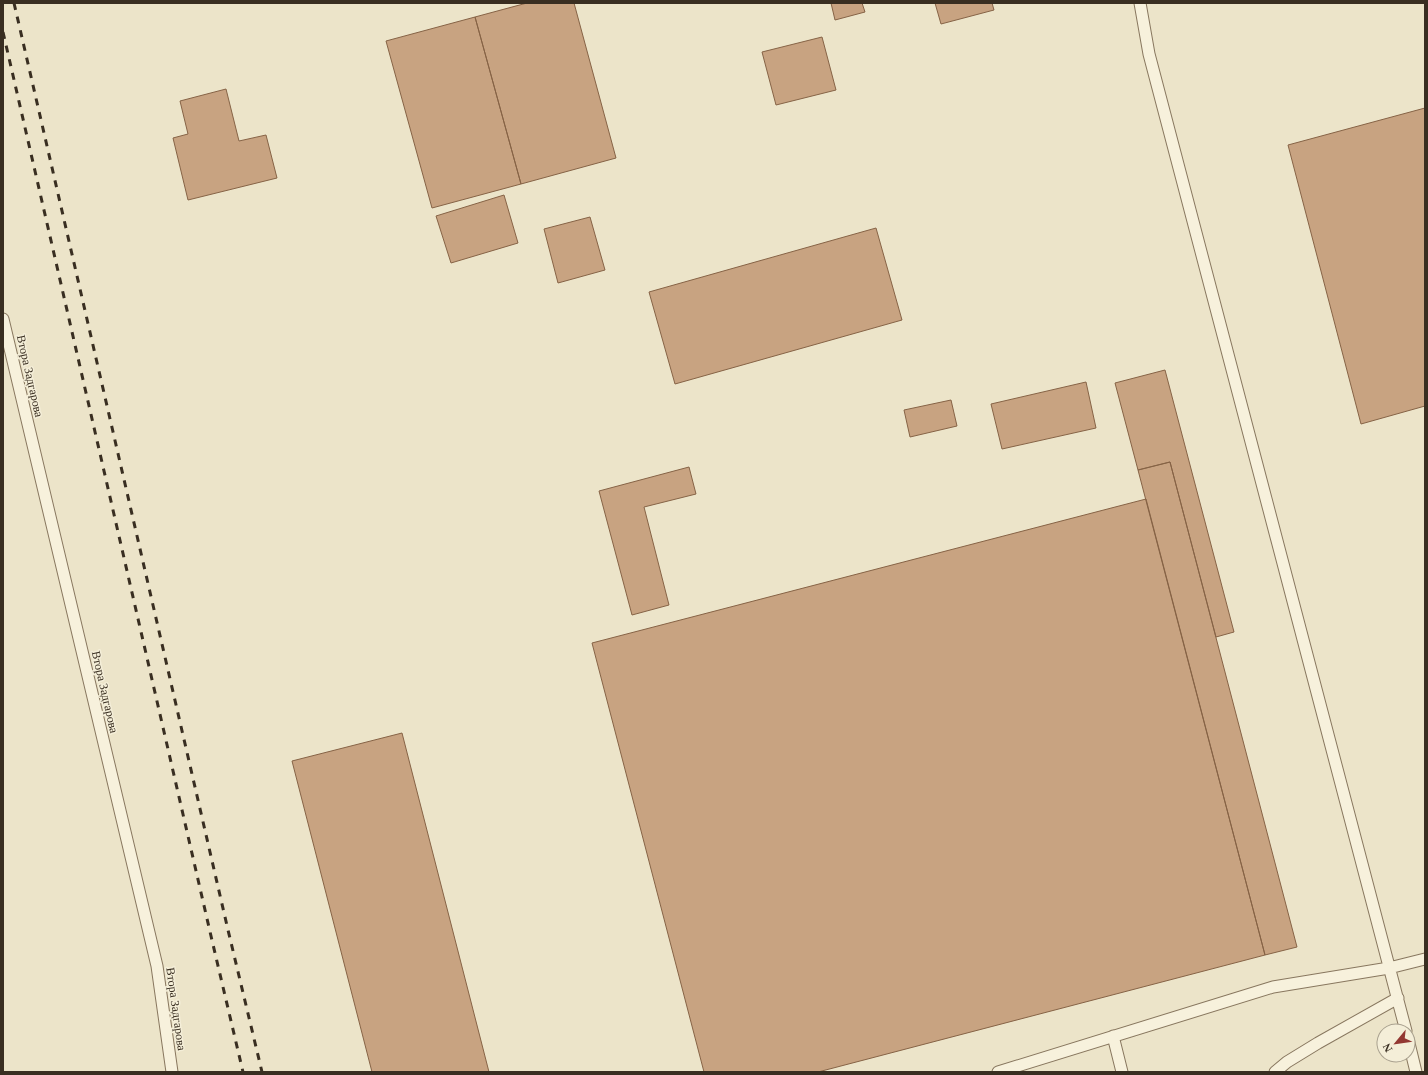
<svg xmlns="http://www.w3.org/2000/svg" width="1428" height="1075" font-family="'Times New Roman',serif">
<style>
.building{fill:#c8a381;stroke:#866346}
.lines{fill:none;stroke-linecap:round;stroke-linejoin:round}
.lane-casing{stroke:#88775f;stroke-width:13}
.lane{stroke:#f7f1dc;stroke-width:11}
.rail{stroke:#392e21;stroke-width:3;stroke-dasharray:7 7;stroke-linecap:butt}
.labels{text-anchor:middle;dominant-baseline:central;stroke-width:3;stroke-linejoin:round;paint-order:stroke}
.street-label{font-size:12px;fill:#392e21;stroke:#f4eed8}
</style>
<rect width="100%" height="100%" fill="#ece4c9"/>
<!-- building -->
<path class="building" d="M527 3H574L616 158 521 184 475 17Z
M831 3H862L865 12 835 20Z
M935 3H992L994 10 941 24Z
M475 17 521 184 432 208 386 41Z
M822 37 836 90 776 105 762 52Z
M226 89 239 141 266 135 277 178 188 200 173 138 188 134 180 101Z
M1425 108V406L1361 424 1288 145Z
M504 195 518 243 451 263 436 216Z
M590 217 605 270 558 283 544 229Z
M876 228 902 320 675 384 649 292Z
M1165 370 1234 632 1216 637 1170 462 1138 470 1115 383Z
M1086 382 1096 428 1002 449 991 404Z
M951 400 957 426 910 437 904 410Z
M1170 462 1297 947 1265 955 1138 470Z
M689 467 696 494 644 507 669 605 632 615 599 491Z
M1146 499 1265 955 818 1072H704L592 643Z
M402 733 489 1072H372L292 761Z"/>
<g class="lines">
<defs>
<path id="lane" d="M1140 3 1149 54 1406 1031
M3 319 157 966 172 1072
M1113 1036 1122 1072
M1408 1039 1416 1072
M998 1072 1273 987 1389 968 1425 959
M1275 1072 1287 1062 1318 1043 1398 998"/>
</defs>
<!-- lane casing -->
<use href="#lane" class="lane-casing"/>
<!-- lane -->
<use href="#lane" class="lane"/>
<!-- rail -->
<path class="rail" d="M14 3 228 930 262 1072
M3 32 211 936 243 1072"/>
</g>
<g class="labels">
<!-- street labels -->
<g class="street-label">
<text transform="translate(30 376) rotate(77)">Втора Задгарова</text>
<text transform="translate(105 692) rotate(77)">Втора Задгарова</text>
<text transform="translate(176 1009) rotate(82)">Втора Задгарова</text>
</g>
</g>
<!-- border -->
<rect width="1428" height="1075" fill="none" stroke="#392e21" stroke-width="8"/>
<!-- north arrow -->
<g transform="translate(1396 1043) rotate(241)"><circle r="19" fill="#f4eed8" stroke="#a9a18f"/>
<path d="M0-3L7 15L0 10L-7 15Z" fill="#933832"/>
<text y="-6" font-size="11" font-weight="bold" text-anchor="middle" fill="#392e21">N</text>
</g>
</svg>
